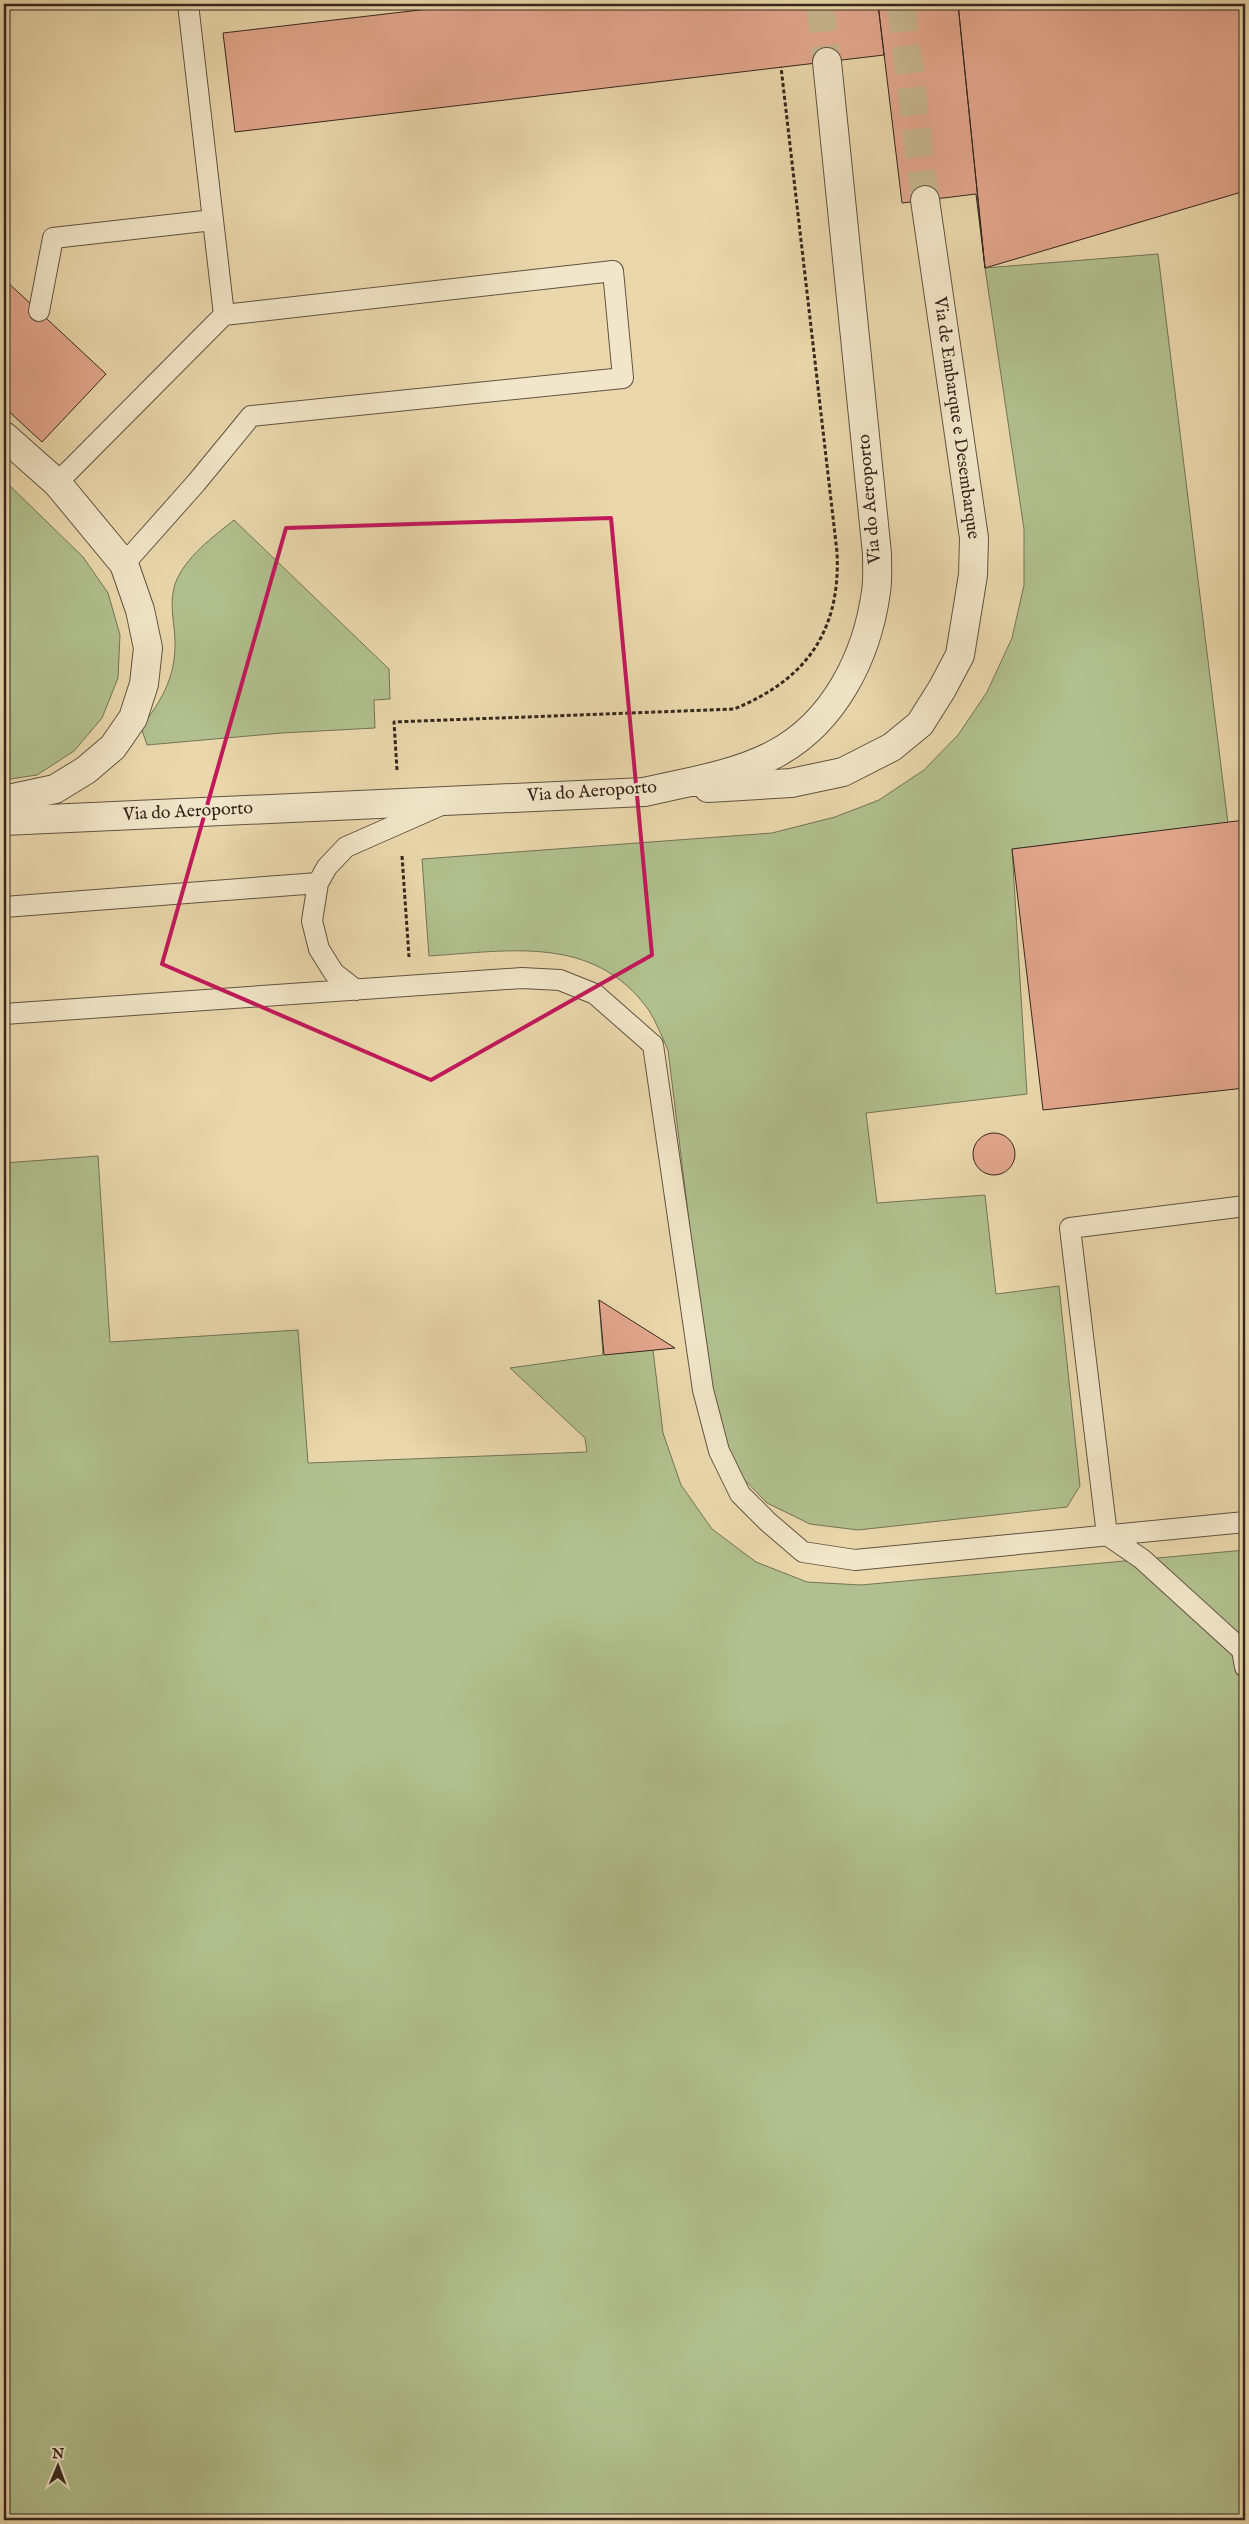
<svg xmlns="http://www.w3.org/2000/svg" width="1249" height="2524" font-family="'IM FELL English',serif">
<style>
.green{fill:#b1c08e;stroke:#737456}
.building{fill:#e3a78e;stroke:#35271d}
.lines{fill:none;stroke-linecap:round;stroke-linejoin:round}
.tertiary-tunnel{stroke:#c6b58f;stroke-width:28;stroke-dasharray:28 14;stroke-linecap:butt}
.service-casing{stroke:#625341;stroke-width:22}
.tertiary-casing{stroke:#625341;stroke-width:30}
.path{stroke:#35271d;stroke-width:3;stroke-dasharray:4 2.5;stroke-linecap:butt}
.service{stroke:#f1e6c9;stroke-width:20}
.tertiary{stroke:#f1e6c9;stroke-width:28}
.marked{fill:none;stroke:#c2185b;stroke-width:4;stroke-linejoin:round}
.labels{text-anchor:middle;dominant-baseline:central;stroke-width:5;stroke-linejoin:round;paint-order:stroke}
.street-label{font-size:18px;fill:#35271d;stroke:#f1e6c9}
</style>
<rect width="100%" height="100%" fill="#ead8ac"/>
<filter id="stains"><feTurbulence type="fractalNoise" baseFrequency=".004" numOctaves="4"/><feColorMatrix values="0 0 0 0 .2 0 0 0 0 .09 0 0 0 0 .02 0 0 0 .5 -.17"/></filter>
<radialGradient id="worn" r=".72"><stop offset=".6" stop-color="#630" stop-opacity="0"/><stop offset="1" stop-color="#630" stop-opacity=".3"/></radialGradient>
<!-- green -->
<path class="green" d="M1158 254 1228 823 1012 849 1027 1094 866 1113 877 1203 985 1195 996 1294 1059 1286 1080 1486 1067 1507 858 1530 810 1524 767 1503 733 1468 714 1424 668 1050C662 1037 656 1021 648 1009 593 934 509 951 429 956L422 859 772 833 835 817 879 800 924 770 958 735 987 692 1012 638 1024 585V529L985 268Z
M4 480 83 557 108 593 120 635 118 678 102 718 74 751 37 775 4 780Z
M234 520 389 669 390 699 374 700 375 728 282 733 147 745 141 727C160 703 174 680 175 648 176 626 168 606 175 584 185 557 213 537 234 520Z
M98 1156 110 1342 298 1330 308 1463 587 1452 585 1438 510 1368 603 1355 599 1300 605 1354 653 1350 663 1433 681 1485 712 1529 756 1562 807 1582 861 1585 1245 1550V2520H4V1163Z"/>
<!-- building -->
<path class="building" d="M471 4H878L884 55 235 132 223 33Z
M878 4H958L985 268 976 194 902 203Z
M958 4H1245V191L985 268Z
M4 279 106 374 42 442 4 407Z
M1245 820V1088L1043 1110 1012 849Z
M973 1154a21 21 0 1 1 42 0a21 21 0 1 1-42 0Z
M599 1300 675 1348 604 1355Z"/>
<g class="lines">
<!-- tertiary-tunnel -->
<path class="tertiary-tunnel" d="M820 4 827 62
M901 4 925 200"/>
<defs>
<path id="service" d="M188 4 224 315
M39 311 53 238 213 220
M57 483 224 315 613 271 623 378 251 416 196 483 124 564
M4 907 318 883
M356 990 334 973 319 949 312 921 318 883 327 867 346 847 439 806
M4 1014 522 978 560 980 595 994 653 1045 703 1390 719 1451 740 1494 768 1522 803 1552 855 1560 1245 1522
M1245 1206 1070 1228 1107 1535 1142 1559 1242 1650 1245 1667"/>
<path id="tertiary" d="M4 436 57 483 124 564 140 610 148 648 144 684 133 718 113 747 86 770 55 789 4 800
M708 788 791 783 843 772 892 747 920 724 942 689 960 655 973 575 974 538 925 200
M4 821 644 792C688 782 735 775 775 754 835 722 867 656 876 592 878 580 877 566 877 554L827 62"/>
</defs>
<!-- service casing -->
<use href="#service" class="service-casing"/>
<!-- tertiary casing -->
<use href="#tertiary" class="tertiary-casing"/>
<!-- path -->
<path class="path" d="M397 770 394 722 734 709C806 680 841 631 837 552L781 67
M402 856 409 957"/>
<!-- service -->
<use href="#service" class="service"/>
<!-- tertiary -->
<use href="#tertiary" class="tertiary"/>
</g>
<!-- marked area -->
<path class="marked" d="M611 518 652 955 431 1080 162 964 286 528Z"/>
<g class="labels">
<!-- street labels -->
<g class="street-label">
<text transform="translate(956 418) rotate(82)">Via de Embarque e Desembarque</text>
<text transform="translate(870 499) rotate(-95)">Via do Aeroporto</text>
<text transform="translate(592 792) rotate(-4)">Via do Aeroporto</text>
<text transform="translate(188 812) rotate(-3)">Via do Aeroporto</text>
</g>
</g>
<!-- margin -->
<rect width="1249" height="2524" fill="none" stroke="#ead8ac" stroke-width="20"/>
<rect x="5" y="5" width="1239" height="2514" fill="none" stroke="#35271d" stroke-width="2.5"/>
<rect x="10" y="10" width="1229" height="2504" fill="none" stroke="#35271d"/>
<!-- north arrow -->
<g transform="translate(58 2466) rotate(1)" stroke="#f1e6c9" stroke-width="4" paint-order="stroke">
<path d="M0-4L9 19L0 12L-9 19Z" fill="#35271d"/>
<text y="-8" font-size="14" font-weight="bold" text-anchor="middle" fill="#35271d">N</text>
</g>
<rect width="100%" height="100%" filter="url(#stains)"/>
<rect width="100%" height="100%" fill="url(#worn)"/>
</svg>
